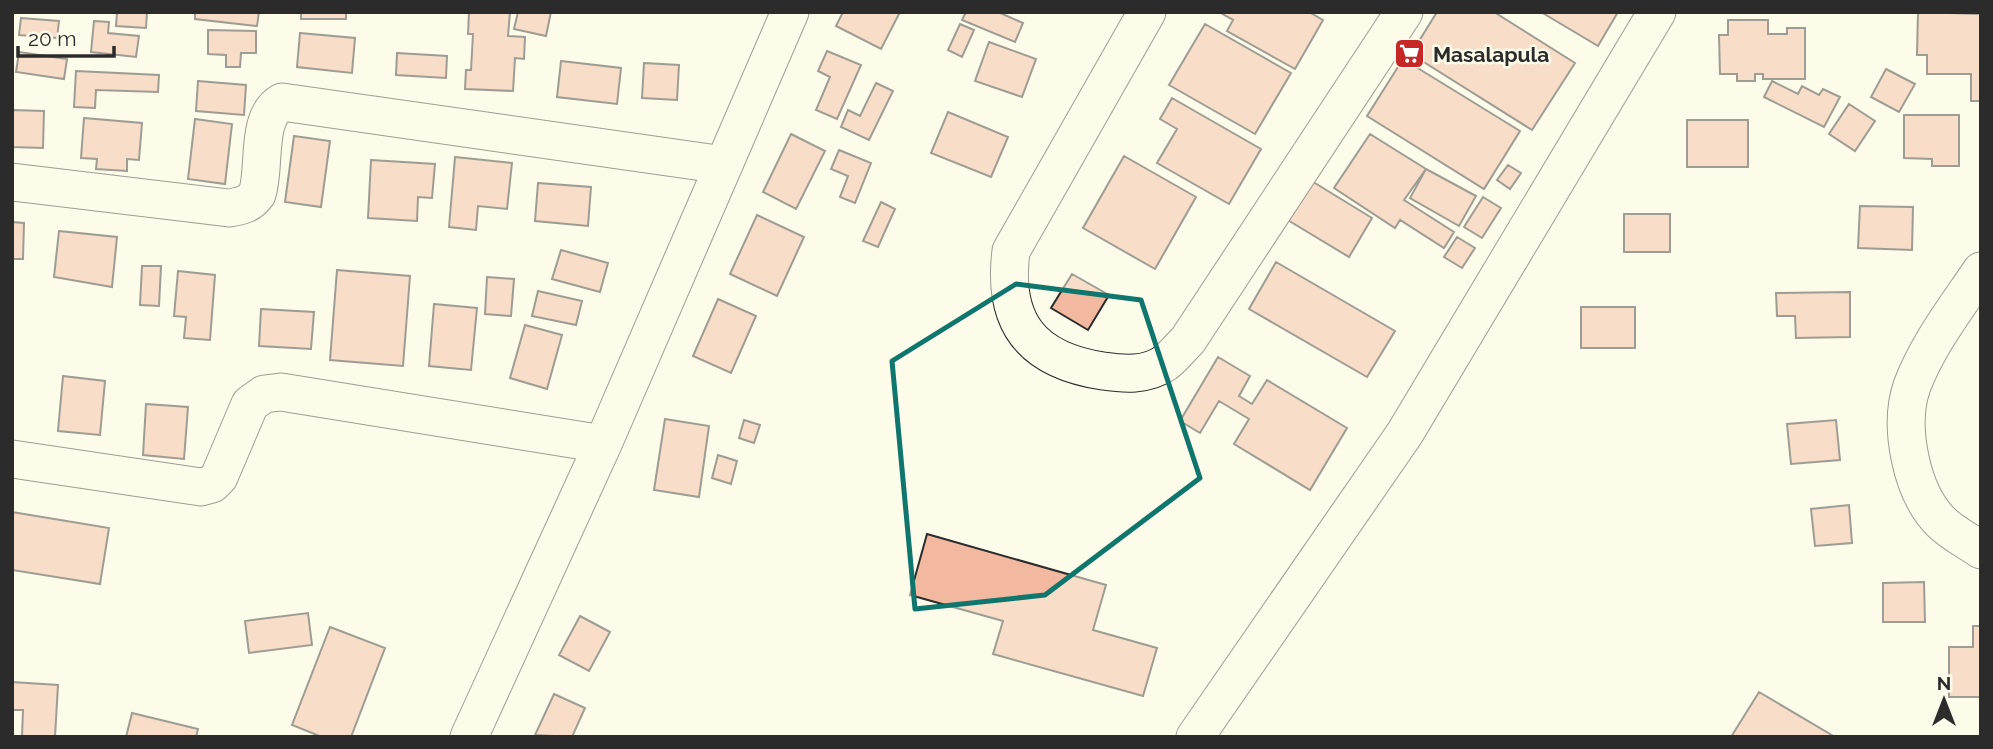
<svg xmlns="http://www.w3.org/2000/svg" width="1993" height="749" font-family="Raleway,sans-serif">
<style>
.building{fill:#f2b8a0;stroke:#2b2b2b;stroke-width:2}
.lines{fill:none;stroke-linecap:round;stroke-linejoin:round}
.minor-casing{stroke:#2b2b2b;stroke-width:39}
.minor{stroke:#fdfbea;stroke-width:37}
.marked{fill:none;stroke:#0f766e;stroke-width:5;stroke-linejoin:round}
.labels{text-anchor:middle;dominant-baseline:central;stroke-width:5;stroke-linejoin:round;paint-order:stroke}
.poi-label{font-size:21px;font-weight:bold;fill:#2b2b2b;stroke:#fdfbea;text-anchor:start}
</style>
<rect width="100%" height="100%" fill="#fdfbea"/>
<!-- building -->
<path class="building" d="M117 12H147L146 28 116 26Z
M195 12H259L257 26 195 19Z
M301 12H346V19H301Z
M469 12H510L508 36 525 37 524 59 515 58 513 91 465 89 466 70H471L473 34H468Z
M518 12H551L546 36 514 29Z
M843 12H900L881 49 836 26Z
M966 12H998L1023 23 1015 42 962 20Z
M1219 12H1309L1323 20 1295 69 1227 31 1233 20Z
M1437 12H1494L1575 63 1532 130 1411 54Z
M1541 12H1618L1598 46Z
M1918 12 1981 14V101H1971V74H1927V55H1917Z
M21 18 59 21 57 38 19 35Z
M1728 20H1768V34H1787V28H1805V79H1763V74H1755V81H1737V74H1720L1719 35H1728Z
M94 21 109 22 108 33 139 36 136 57 91 52Z
M960 24 974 30 962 57 948 50Z
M1205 24 1291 73 1255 134 1169 85Z
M208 30 256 31V53H241L240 67H226V55L208 54Z
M300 33 355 38 352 73 297 67Z
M989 42 1036 59 1022 97 975 81Z
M827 51 861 65 837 119 816 110 830 77 818 71Z
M19 52 67 59 64 79 16 72Z
M397 53 447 56 446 78 396 75Z
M1403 59 1520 131 1484 189 1367 116Z
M561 61 621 68 617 104 557 97Z
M644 63 679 65 677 100 642 98Z
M1886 69 1915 84 1899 112 1871 97Z
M76 71 159 75 158 92 96 90 95 108 74 107Z
M198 81 246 85 244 115 196 111Z
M1772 81 1798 94 1802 86 1819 95 1823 89 1840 97 1824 127 1764 97Z
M876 83 893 91 869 140 841 127 848 110 860 116Z
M1172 98 1261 149 1229 204 1157 163 1177 129 1160 119Z
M1849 104 1875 121 1855 151 1829 134Z
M12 110 44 111 43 148 12 147Z
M948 112 1008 137 991 177 931 153Z
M1904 115H1959V166H1932V159L1904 158Z
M84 118 142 123 139 160 127 159V171L96 169 97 159 81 158Z
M195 119 232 124 225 184 188 179Z
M1687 120H1748V167H1687Z
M791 134 825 151 796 209 763 192Z
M1370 134 1426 169 1404 200 1454 232 1444 248 1400 220 1395 228 1334 188Z
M294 136 330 141 321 207 285 202Z
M839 150 871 163 855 203 840 197 848 176 831 169Z
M1124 156 1196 197 1155 269 1083 228Z
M455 157 512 163 507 209 478 206 476 230 449 227Z
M371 160 435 164 432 198 418 197 417 221 368 218Z
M1508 165 1521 173 1510 189 1497 180Z
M1426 169 1476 196 1459 226 1410 198Z
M1310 180 1372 218 1349 257 1286 219Z
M538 183 591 187 588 226 535 221Z
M1483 197 1501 208 1482 238 1464 227Z
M881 202 895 209 878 247 863 241Z
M1860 206 1913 207 1912 250 1858 248Z
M1624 214H1670V252H1624Z
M757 215 804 237 777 296 730 274Z
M12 222 24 223 23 259H12Z
M59 231 117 237 112 287 54 277Z
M1457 237 1475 248 1462 268 1444 257Z
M561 250 608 263 600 292 552 279Z
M1276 262 1395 331 1367 377 1249 309Z
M142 266H161L159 306 140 305Z
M337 270 410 276 403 366 330 360Z
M178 271 215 275 210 340 184 338 186 317 174 316Z
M1072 274 1109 295 1088 330 1051 308Z
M487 277 514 279 511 316 485 314Z
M538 291 582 301 576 325 532 316Z
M1850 292V337L1796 338 1795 316H1777L1776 293Z
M718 299 756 316 731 373 693 356Z
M434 304 477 308 471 370 429 366Z
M1581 307H1635V348H1581Z
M261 309 314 312 311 349 259 346Z
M525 325 562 335 547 389 510 378Z
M1218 357 1250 376 1239 396 1252 404 1267 380 1347 428 1310 490 1234 444 1249 419 1219 401 1200 433 1180 421Z
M63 376 105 381 100 435 58 431Z
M146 404 188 407 184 459 143 455Z
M665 419 709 426 699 497 654 490Z
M744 420 760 425 754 443 739 438Z
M1836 420 1840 460 1791 464 1787 424Z
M718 455 737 461 731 484 712 478Z
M1849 505 1852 543 1815 546 1811 509Z
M12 512 109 528 100 584 12 570Z
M927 534 1106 585 1093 630 1157 648 1143 696 993 654 1003 621 910 595Z
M1924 582 1925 622H1883V583Z
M308 613 312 645 249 653 245 621Z
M580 616 610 632 589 671 559 655Z
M1973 626H1981V697H1949V647H1973Z
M330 627 385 648 351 737H322L292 725Z
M12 682 58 685 55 737H22L23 710H12Z
M1759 692 1835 737H1731Z
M554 694 585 708 572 737 535 735Z
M132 713 198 729 196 737H126Z"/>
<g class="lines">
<defs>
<path id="minor" d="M1147 12 1011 251C1002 322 1031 360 1103 371 1124 374 1146 376 1165 363 1174 356 1181 347 1188 340L1404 12
M12 182 229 208C242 206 250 204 257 194 266 168 255 117 282 102L724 165
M1981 271C1956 308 1928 344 1912 386 1898 426 1911 492 1941 522 1952 533 1968 541 1981 550
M12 459 201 487 212 484 219 477 250 404 264 394 281 392 603 444
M469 737 603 444 790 12
M1195 737 1405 433 1657 12"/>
</defs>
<!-- minor casing -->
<use href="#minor" class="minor-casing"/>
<!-- minor -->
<use href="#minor" class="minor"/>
</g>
<!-- marked area -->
<path d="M0 0H1993V749H0ZM1016 284 1141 300 1200 478 1045 595 915 609 892 361Z" fill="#fdfbea" fill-opacity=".55" fill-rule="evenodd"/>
<path class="marked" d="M1016 284 1141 300 1200 478 1045 595 915 609 892 361Z"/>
<!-- icons -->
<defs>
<symbol id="supermarket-square" viewBox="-11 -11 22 22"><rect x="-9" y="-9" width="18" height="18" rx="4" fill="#c62828" stroke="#fdfbea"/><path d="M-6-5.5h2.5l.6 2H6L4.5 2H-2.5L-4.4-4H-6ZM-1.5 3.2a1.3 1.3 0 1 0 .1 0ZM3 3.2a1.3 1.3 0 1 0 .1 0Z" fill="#fff"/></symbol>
</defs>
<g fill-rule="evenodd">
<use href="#supermarket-square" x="1392" y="36" width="35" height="35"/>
</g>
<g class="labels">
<!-- poi labels -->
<g class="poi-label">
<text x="1433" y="54">Masalapula</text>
</g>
</g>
<!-- border -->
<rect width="1993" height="749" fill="none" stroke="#2b2b2b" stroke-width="28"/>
<!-- north arrow -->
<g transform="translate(1944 700)" stroke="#fdfbea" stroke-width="5" paint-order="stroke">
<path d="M0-5L12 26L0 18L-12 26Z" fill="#2b2b2b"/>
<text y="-10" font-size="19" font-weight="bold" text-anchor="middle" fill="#2b2b2b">N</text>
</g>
<!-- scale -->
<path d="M18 46v10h96v-10" fill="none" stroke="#2b2b2b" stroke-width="3.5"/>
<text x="28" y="46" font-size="21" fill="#2b2b2b" stroke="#fdfbea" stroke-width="5" paint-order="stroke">20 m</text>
</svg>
